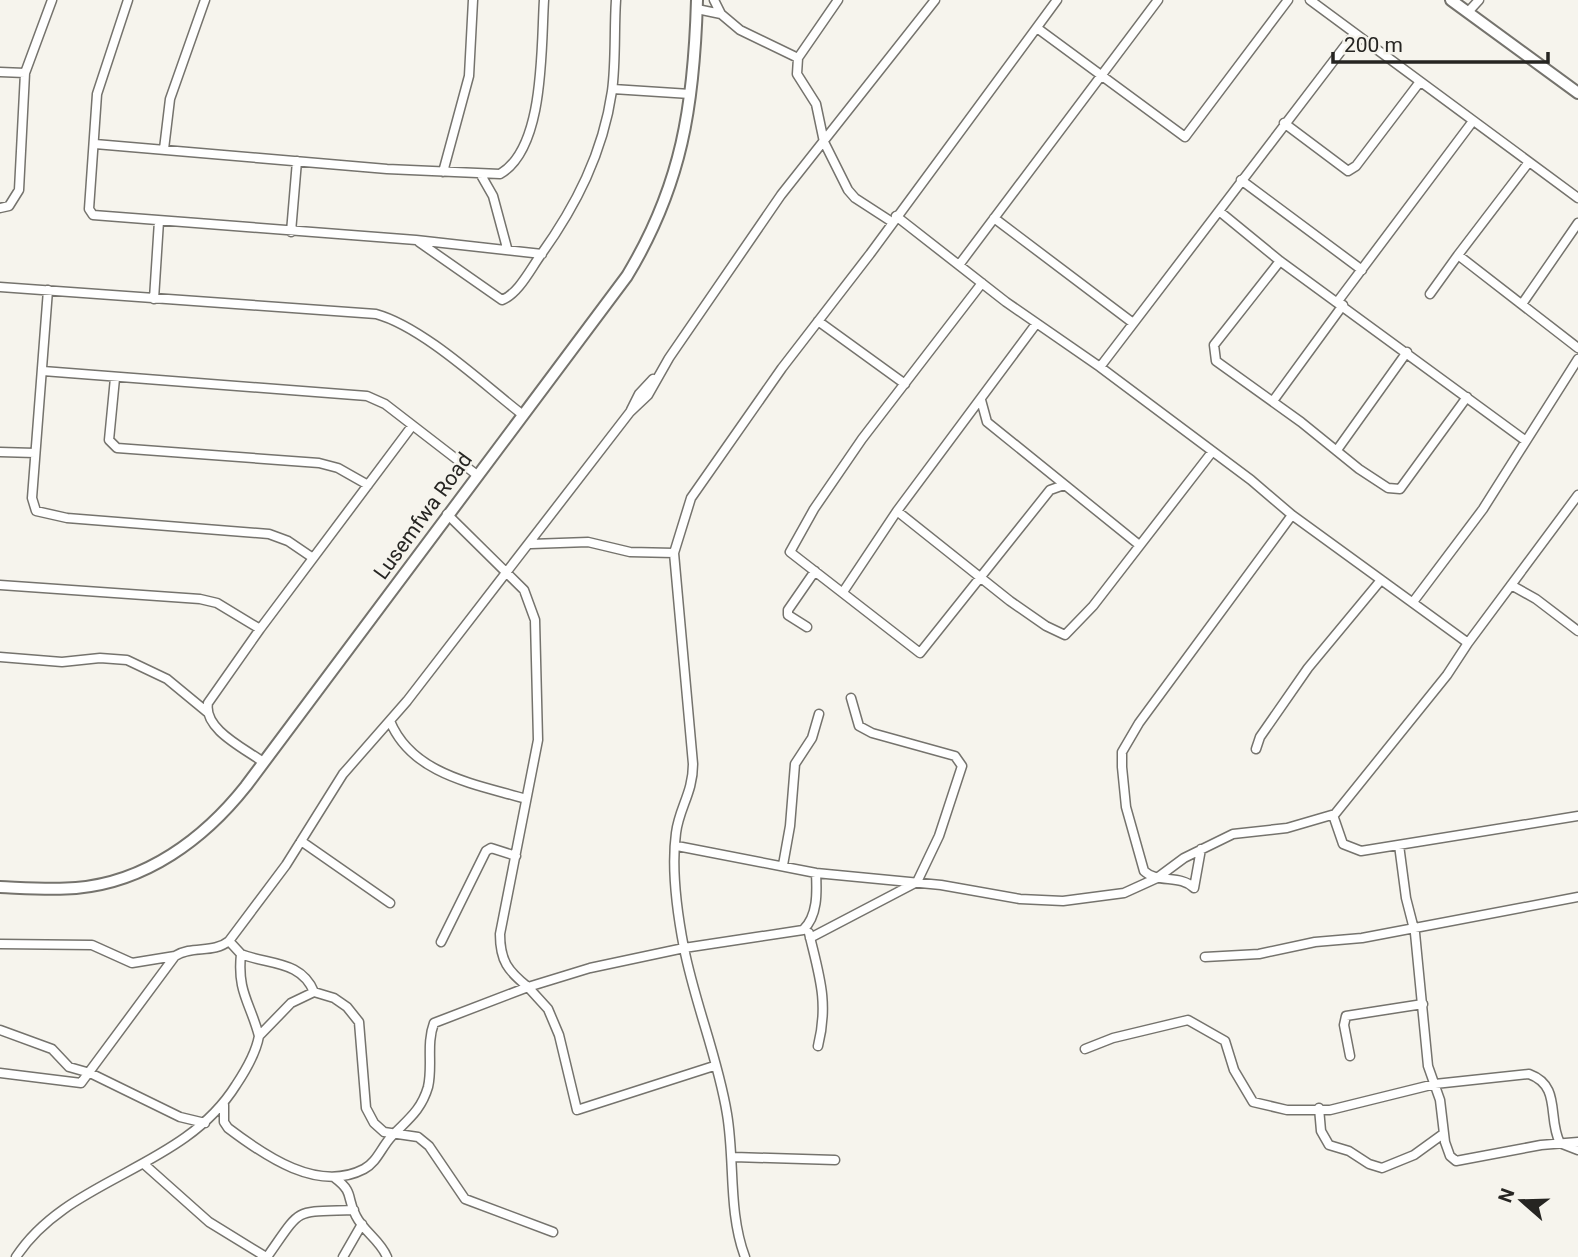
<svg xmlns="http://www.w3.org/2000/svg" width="1578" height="1257" font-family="Roboto,sans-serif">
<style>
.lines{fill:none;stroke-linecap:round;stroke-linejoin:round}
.minor-casing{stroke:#75736d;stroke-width:11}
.tertiary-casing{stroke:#75736d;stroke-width:14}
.minor{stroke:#fff;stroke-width:8}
.tertiary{stroke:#fff;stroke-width:10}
.labels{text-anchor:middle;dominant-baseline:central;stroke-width:5;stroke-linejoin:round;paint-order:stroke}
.street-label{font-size:21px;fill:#262522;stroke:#f6f4ed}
</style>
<rect width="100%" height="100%" fill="#f6f4ed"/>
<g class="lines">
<defs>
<path id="minor" d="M128 0 97 94 89 209 93 215 416 240 542 254
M714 0 721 14
M838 0 798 58 797 74 816 104 824 142 848 190 855 198 892 222
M1310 0 1578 198
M697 9 721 14 740 30 798 58
M1468 12 1479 0
M1037 28 1185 137 1288 0
M0 72 25 73
M613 89 690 94
M1284 123 1348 171 1356 166 1419 83
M95 144 387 169 500 174C545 148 541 47 544 0
M164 149 170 99 205 0
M443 172 469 76 473 0
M481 175 493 196 507 248
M1241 180 1362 270
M0 208 9 206 19 190 25 73 52 0
M1219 211 1280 261 1526 441 1483 509 1413 602
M896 216 1006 302 1100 367 1251 480 1292 515 1468 643 1578 495
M994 218 1133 323
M291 232 297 161
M419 242 502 300C518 294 530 270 540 256 576 206 603 153 612 91 616 62 614 30 616 0
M1458 255 1529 162
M1280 261 1214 345 1216 361 1301 422 1359 469 1388 488 1400 489 1467 397
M959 265 1158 0
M982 283 862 439 814 509 790 552 920 653 1050 490 1064 485
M0 287 376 314C423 327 483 384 523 415
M48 290 32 498 36 511 67 518 269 534 288 541 313 558
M1430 294 1458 255 1578 348
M154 299 159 221
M1338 301 1473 121
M1522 304 1578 223
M818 321 905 384
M1100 367 1354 34
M43 371 367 396 385 404 477 475
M115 378 109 440 117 448 319 463 338 468 368 485
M981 400 987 422 1138 544
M1273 401 1343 305
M631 410 639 394 653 379
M1526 441 1578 359
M1337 450 1407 352
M0 452 35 453
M897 511 1010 601 1046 626 1065 635 1093 606 1212 452
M447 514 524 590 535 620 538 740 500 934C500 961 508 971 528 987L590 968 684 948C677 912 671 870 676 833 679 808 693 793 693 764L674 553 691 498 782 368 870 254 1057 0
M531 544 588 542 630 552 674 553
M0 585 200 599 217 603 260 629
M1511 585 1536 599 1578 631
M843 592 897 511 1036 324
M807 627 788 615V610L815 571
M0 657 62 662 100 658 127 660 167 679 207 712
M390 721C412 775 476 784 526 799
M1256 749 1260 737 1308 668 1381 580
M263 762C244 748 203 729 208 703L260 629 412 426
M1333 815 1343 844 1361 851 1578 816
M301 841 390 903
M1399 845 1406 898 1415 933 1428 1066 1440 1100 1445 1142 1450 1156 1456 1161 1541 1145 1578 1142
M677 846 816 873 941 885 1020 899 1063 901 1124 893 1157 878 1184 858 1233 834 1287 828 1335 814 1447 675 1468 643
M1201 849 1194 888C1180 874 1158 884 1144 871L1126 807 1122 767V752L1139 723 1292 515
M783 865 790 826 795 764 812 738 819 714
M809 933C819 975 829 1002 818 1046
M810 938 917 882 939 836 962 766 955 756 872 733 859 726 851 698
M441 942 486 851 491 848 516 856
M0 944 92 945 132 963 175 956
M241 954C268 965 301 960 314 992
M1205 957 1259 954 1315 942 1362 938 1578 897
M0 1030 52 1049 69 1067 90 1073 180 1117 205 1123
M259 1036 291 1003 314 992 334 998 347 1007 359 1022 366 1108 374 1123 384 1132 418 1137 429 1146 465 1199 553 1232
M1085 1049 1113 1038 1188 1020 1225 1041 1234 1070 1253 1102 1287 1110H1330L1435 1084 1529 1074C1562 1086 1547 1118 1560 1143L1578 1150
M1350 1056 1344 1025 1346 1016 1423 1004
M0 1073 81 1083 175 956C193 945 213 954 229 941
M224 1105V1122L228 1128C265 1156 318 1193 364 1169 377 1162 381 1148 391 1137 407 1120 421 1111 428 1087 433 1066 426 1044 434 1023L528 987 548 1009 559 1035 577 1110 714 1066
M1319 1108 1321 1131 1329 1145 1349 1151 1369 1164 1382 1168 1414 1155 1443 1134
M734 1157 835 1160
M145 1165 209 1222 266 1257
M335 1178C355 1193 346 1198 356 1216 364 1232 380 1240 387 1257
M16 1257C68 1177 183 1170 236 1085 246 1070 256 1053 259 1036 250 1002 237 992 241 954L229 941 286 865 343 774 407 701 630 412 648 395 669 358 781 195 935 0
M267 1257C303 1206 292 1212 354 1210
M343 1257 362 1224
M745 1257C728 1212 735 1161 727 1114 718 1058 695 1004 684 948L803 930C818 916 817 892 816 873"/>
<path id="tertiary" d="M1451 0 1578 93
M0 887C25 888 51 890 76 888 146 882 204 839 246 786L627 276C682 185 694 105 697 0"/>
</defs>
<!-- minor casing -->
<use href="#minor" class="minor-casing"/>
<!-- tertiary casing -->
<use href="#tertiary" class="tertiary-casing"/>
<!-- minor -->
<use href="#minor" class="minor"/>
<!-- tertiary -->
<use href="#tertiary" class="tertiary"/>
</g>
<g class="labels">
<!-- street labels -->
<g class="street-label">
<text transform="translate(423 516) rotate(-54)">Lusemfwa Road</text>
</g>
</g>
<!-- north arrow -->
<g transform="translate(1522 1201) rotate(290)" stroke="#f6f4ed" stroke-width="5" paint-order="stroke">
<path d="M0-5L12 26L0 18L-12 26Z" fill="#262522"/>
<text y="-10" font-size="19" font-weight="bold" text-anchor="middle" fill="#262522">N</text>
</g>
<!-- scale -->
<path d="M1333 52v10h215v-10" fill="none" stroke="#262522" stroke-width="3.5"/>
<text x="1344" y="52" font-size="21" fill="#262522" stroke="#f6f4ed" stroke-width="5" paint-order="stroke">200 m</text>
</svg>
